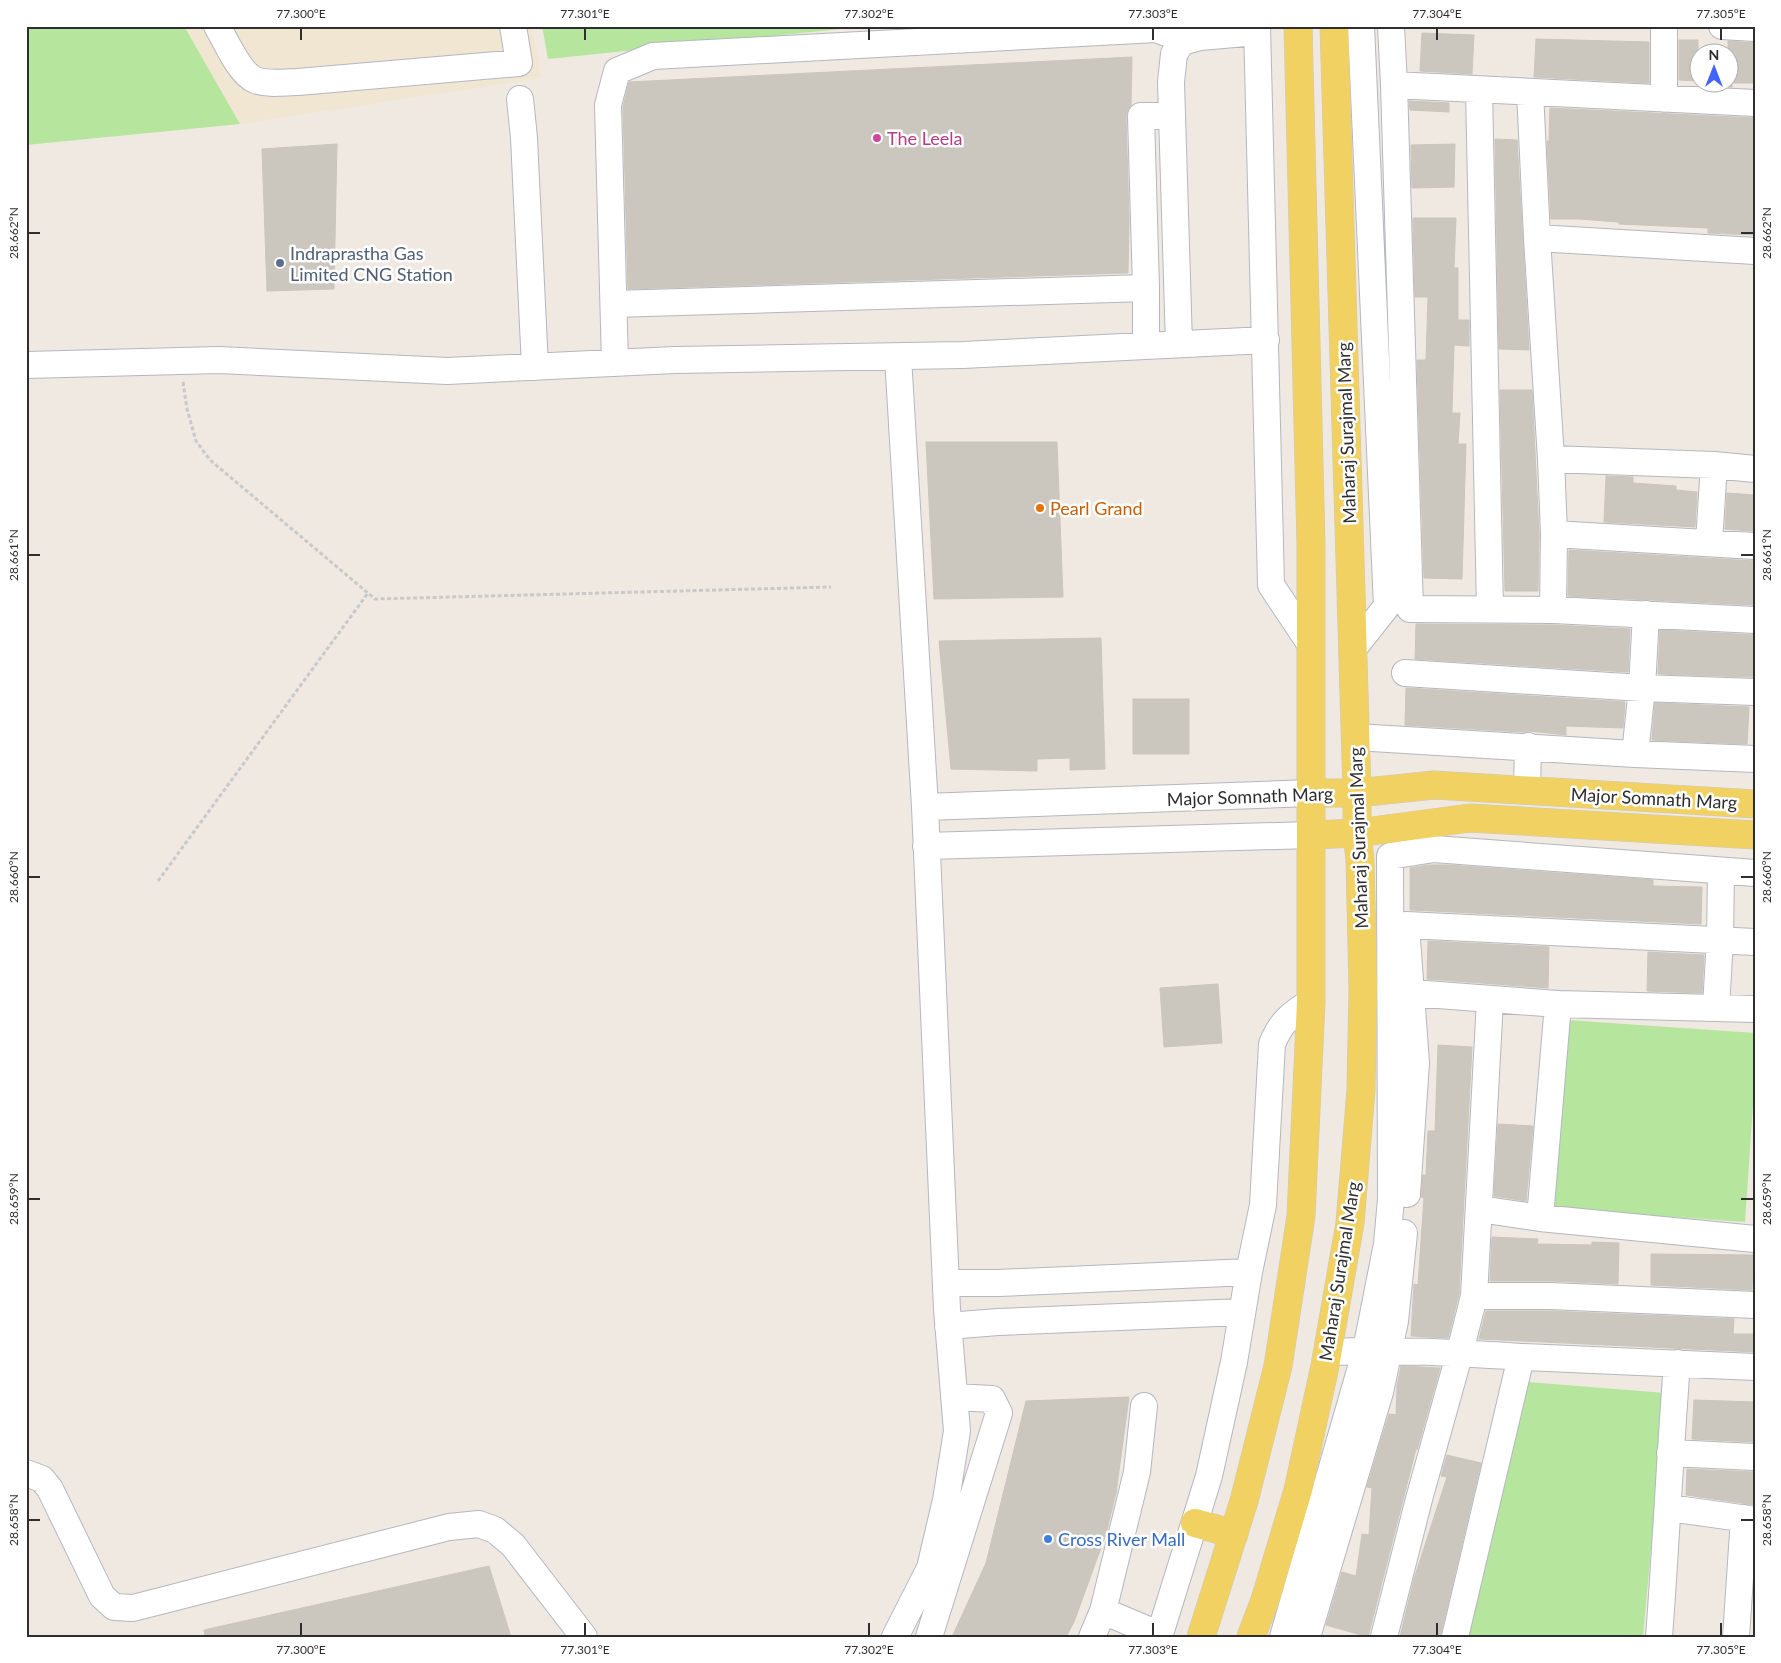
<svg xmlns="http://www.w3.org/2000/svg" width="1781" height="1663" font-family="Lato,sans-serif">
<style>
.education{fill:#f0e6d1}
.green{fill:#b6e59e}
.building{fill:#cbc7bf;stroke:#cbc5ba}
.lines{fill:none;stroke-linecap:round;stroke-linejoin:round}
.minor-casing{stroke:#b4b7c1;stroke-width:28}
.major-casing{stroke:#c9c9c9;stroke-width:29}
.path{stroke:#c9c9c9;stroke-width:3;stroke-dasharray:4 2.5;stroke-linecap:butt}
.minor{stroke:#fff;stroke-width:26}
.major{stroke:#f2d163;stroke-width:28}
.ticks{fill:none;stroke:#2e2e2e;stroke-width:2}
.hotel-dot{fill:#d1479c;stroke:#fff;stroke-width:2}
.service-dot{fill:#5c6f8a;stroke:#fff;stroke-width:2}
.food-dot{fill:#e8710a;stroke:#fff;stroke-width:2}
.shop-dot{fill:#3f7fe0;stroke:#fff;stroke-width:2}
.labels{text-anchor:middle;dominant-baseline:central;stroke-width:5;stroke-linejoin:round;paint-order:stroke}
.hotel-label{font-size:18px;fill:#b23c85;stroke:#fff;text-anchor:start}
.service-label{font-size:18px;fill:#4e5e75;stroke:#fff;text-anchor:start}
.street-label{font-size:18px;fill:#2e2e2e;stroke:#fff}
.food-label{font-size:18px;fill:#c56008;stroke:#fff;text-anchor:start}
.shop-label{font-size:18px;fill:#366cbe;stroke:#fff;text-anchor:start}
.neatline{fill:none;stroke:#2e2e2e;stroke-width:2}
.ticks-label{font-size:12px;text-anchor:middle;fill:#2e2e2e}
</style>
<rect width="100%" height="100%" fill="#efe9e1"/>
<!-- education -->
<path class="education" d="M184 26H532L541 78 240 124Z"/>
<!-- green -->
<path class="green" d="M26 26H184L240 124 26 145Z
M542 26H870L548 59Z
M1567 1020 1755 1033V1075L1745 1222 1554 1209Z
M1528 1382 1665 1393 1643 1637H1468Z"/>
<!-- building -->
<path class="building" d="M1422 33 1474 35 1472 74 1420 71Z
M1536 39 1649 42V83L1534 77Z
M1679 40H1698V81L1679 80Z
M1728 41 1755 43V83H1732V87L1716 86V82H1728Z
M1132 57 1131 106 1128 109 1126 116 1129 219 1128 273 628 289 623 107 629 82Z
M1409 101 1449 103V112L1410 110Z
M1550 108 1755 118V235L1708 233V228L1619 224V222L1579 219H1551L1547 141H1549Z
M1495 139 1517 140 1529 350 1499 349Z
M337 144 334 289 267 291 262 149Z
M1455 144 1454 187 1412 188 1411 145Z
M1413 218H1456L1454 268H1458V320H1469V346L1454 345 1452 413H1460L1458 444H1466L1462 579 1424 578 1417 360H1426L1428 297H1415Z
M1500 390H1532L1539 534 1538 591H1505Z
M926 442H1057L1063 597 934 599Z
M1606 476 1633 477V483L1676 486V490L1697 492 1695 527 1604 522Z
M1727 493 1755 495V531L1725 529Z
M1569 550 1755 561V605L1568 596Z
M1416 624 1553 625 1630 629 1628 672 1415 659Z
M1660 630 1755 635V677L1658 674Z
M1101 638 1105 769 1070 770V758L1037 759V771L951 769 939 641Z
M1406 688 1625 702 1623 728 1566 726V735L1529 731 1523 732 1405 725Z
M1133 699H1189V754H1133Z
M1655 703 1749 707 1747 744 1652 740Z
M1428 865H1448L1653 880V886L1702 887 1701 924 1410 910V868Z
M1428 941 1549 947 1548 988 1427 979Z
M1648 952 1704 955 1702 993 1647 991Z
M1218 984 1222 1043 1164 1047 1160 988Z
M1438 1045 1472 1047 1459 1294 1448 1338 1411 1336 1414 1284 1418 1285 1424 1198 1421 1197 1423 1175H1426L1428 1131H1435Z
M1498 1124 1533 1126 1526 1201 1494 1196Z
M1492 1237 1538 1239 1537 1244 1592 1245V1242L1619 1243 1618 1284 1551 1281H1490Z
M1651 1254 1753 1255 1752 1290 1651 1285Z
M1486 1311H1550L1734 1319 1733 1334H1755V1352L1479 1339Z
M1401 1366 1440 1368 1417 1450 1416 1449 1368 1637 1326 1625 1342 1572 1356 1576 1362 1534 1369 1535 1372 1488 1367 1487 1389 1414 1396 1415 1397 1386Z
M1129 1397 1116 1493 1106 1534 1074 1622 1066 1637H952L986 1563 1026 1401Z
M1694 1400 1755 1402V1442L1692 1439Z
M1447 1455 1481 1463 1440 1637H1400L1414 1579 1447 1477 1441 1476Z
M1687 1469 1755 1472V1505L1686 1495Z
M489 1566 511 1637H205L204 1630Z"/>
<g class="lines">
<defs>
<path id="minor" d="M217 26C226 41 239 73 255 80 268 85 285 82 298 82L519 63 513 26
M1257 26 1271 585 1311 645
M1391 26 1394 85 1410 609 1553 610 1755 620
M1664 26V99
M1722 26 1755 28
M1394 85 1755 103
M1479 90 1490 609
M1530 92 1537 238 1551 459 1554 534 1553 610
M520 99 524 138 535 367
M1537 238 1755 251
M614 304 1146 288
M1179 344 1171 82 1174 54 1182 42 1200 37 1257 32
M1146 345V288L1141 116H1172
M615 363 608 105 617 71 653 56 1156 29 1175 36 1182 42
M26 365 219 360 447 371 675 360 963 355 1266 340
M1551 459 1714 465 1755 469
M1554 534 1755 546
M1709 542 1714 465
M1353 649 1387 606 1361 26
M1405 673 1642 688 1755 692
M1356 737 1635 754 1755 759
M1635 754 1642 688 1646 614
M1527 790 1528 746
M925 807 1311 793
M926 846 1311 835
M1412 993 1558 1004 1755 1009
M1716 1007 1720 939 1721 871
M1407 1194 1416 1063 1406 925 1755 942
M1479 1209 1540 1218 1755 1239
M1540 1218 1558 1004
M946 1283H998L1249 1272
M1474 1296H1550L1755 1305
M948 1326 998 1322 1242 1312
M1328 1352C1393 1349 1457 1353 1522 1357 1600 1361 1677 1363 1755 1367
M1144 1406 1137 1472 1103 1611 1160 1635
M1670 1453 1755 1457
M26 1473 42 1479 50 1489 102 1596 114 1607 133 1608 449 1527 479 1524 495 1530 513 1545 584 1637
M1669 1508 1755 1520
M895 1637 930 1568 946 1500 957 1431 947 1309 925 807 898 357
M929 1637 999 1413 992 1399 954 1397
M1092 1637 1103 1611
M1159 1637 1209 1476 1234 1362 1249 1272 1263 1205 1272 1044C1281 1022 1291 1014 1311 1002
M1283 1637 1366 1350 1387 1244 1391 1199 1390 856 1434 849 1755 873
M1307 1637 1380 1392 1395 1321 1404 1233
M1384 1637 1419 1499 1460 1352 1474 1296 1490 1000
M1455 1637 1521 1357
M1659 1637C1666 1545 1670 1454 1677 1363
M1736 1637 1744 1518"/>
<path id="major" d="M1311 793H1357L1434 785 1755 804
M1311 835 1357 833 1470 818 1755 835
M1195 1523 1234 1534
M1201 1637 1244 1501 1278 1366 1301 1216 1311 1002V544L1298 26
M1251 1637 1265 1600 1298 1490 1325 1366 1350 1223 1361 1090 1363 989 1360 860 1357 833V793L1334 26"/>
</defs>
<!-- minor casing -->
<use href="#minor" class="minor-casing"/>
<!-- major casing -->
<use href="#major" class="major-casing"/>
<!-- path -->
<path class="path" d="M183 382 187 409 196 441 210 460 375 599 831 587
M158 881 368 593"/>
<!-- minor -->
<use href="#minor" class="minor"/>
<!-- major -->
<use href="#major" class="major"/>
</g>
<!-- ticks -->
<path class="ticks" d="M301 28V40M585 28V40M869 28V40M1153 28V40M1437 28V40M1721 28V40M28 233H40M1741 233H1754M28 555H40M1741 555H1754M28 877H40M1741 877H1754M28 1199H40M1741 1199H1754M28 1520H40M1741 1520H1754M301 1623V1636M585 1623V1636M869 1623V1636M1153 1623V1636M1437 1623V1636M1721 1623V1636"/>
<!-- markers -->
<circle class="hotel-dot" cx="877" cy="138" r="5"/>
<circle class="service-dot" cx="280" cy="263" r="5"/>
<circle class="food-dot" cx="1040" cy="508" r="5"/>
<circle class="shop-dot" cx="1048" cy="1539" r="5"/>
<g class="labels">
<!-- hotel labels -->
<g class="hotel-label">
<text x="887" y="138">The Leela</text>
</g>
<!-- service labels -->
<g class="service-label">
<text x="290" y="253">Indraprastha Gas<tspan x="290" dy="21">Limited CNG Station</tspan></text>
</g>
<!-- street labels -->
<g class="street-label">
<text transform="translate(1346 433) rotate(-92)">Maharaj Surajmal Marg</text>
<text transform="translate(1250 796) rotate(-2)">Major Somnath Marg</text>
<text transform="translate(1654 798) rotate(3)">Major Somnath Marg</text>
<text transform="translate(1358 838) rotate(-92)">Maharaj Surajmal Marg</text>
<text transform="translate(1339 1271) rotate(-81)">Maharaj Surajmal Marg</text>
</g>
<!-- food labels -->
<g class="food-label">
<text x="1050" y="508">Pearl Grand</text>
</g>
<!-- shop labels -->
<g class="shop-label">
<text x="1058" y="1539">Cross River Mall</text>
</g>
</g>
<!-- border -->
<rect width="1781" height="1663" fill="none" stroke="#ffffff" stroke-width="55"/>
<!-- north arrow -->
<g transform="translate(1714 68)"><circle r="24" fill="#ffffff" stroke="#ababab"/>
<path d="M0-4L9 19L0 12L-9 19Z" fill="#4264fb"/>
<text y="-8" font-size="14" font-weight="bold" text-anchor="middle" fill="#2e2e2e">N</text>
</g>
<rect x="28" y="28" width="1726" height="1608" class="neatline"/>
<g class="ticks-label">
<text x="301" y="18">77.300°E</text>
<text x="585" y="18">77.301°E</text>
<text x="869" y="18">77.302°E</text>
<text x="1153" y="18">77.303°E</text>
<text x="1437" y="18">77.304°E</text>
<text x="1721" y="18">77.305°E</text>
<text transform="translate(14 233) rotate(-90)" y="4">28.662°N</text>
<text transform="translate(1767 233) rotate(-90)" y="4">28.662°N</text>
<text transform="translate(14 555) rotate(-90)" y="4">28.661°N</text>
<text transform="translate(1767 555) rotate(-90)" y="4">28.661°N</text>
<text transform="translate(14 877) rotate(-90)" y="4">28.660°N</text>
<text transform="translate(1767 877) rotate(-90)" y="4">28.660°N</text>
<text transform="translate(14 1199) rotate(-90)" y="4">28.659°N</text>
<text transform="translate(1767 1199) rotate(-90)" y="4">28.659°N</text>
<text transform="translate(14 1520) rotate(-90)" y="4">28.658°N</text>
<text transform="translate(1767 1520) rotate(-90)" y="4">28.658°N</text>
<text x="301" y="1654">77.300°E</text>
<text x="585" y="1654">77.301°E</text>
<text x="869" y="1654">77.302°E</text>
<text x="1153" y="1654">77.303°E</text>
<text x="1437" y="1654">77.304°E</text>
<text x="1721" y="1654">77.305°E</text>
</g>
</svg>
